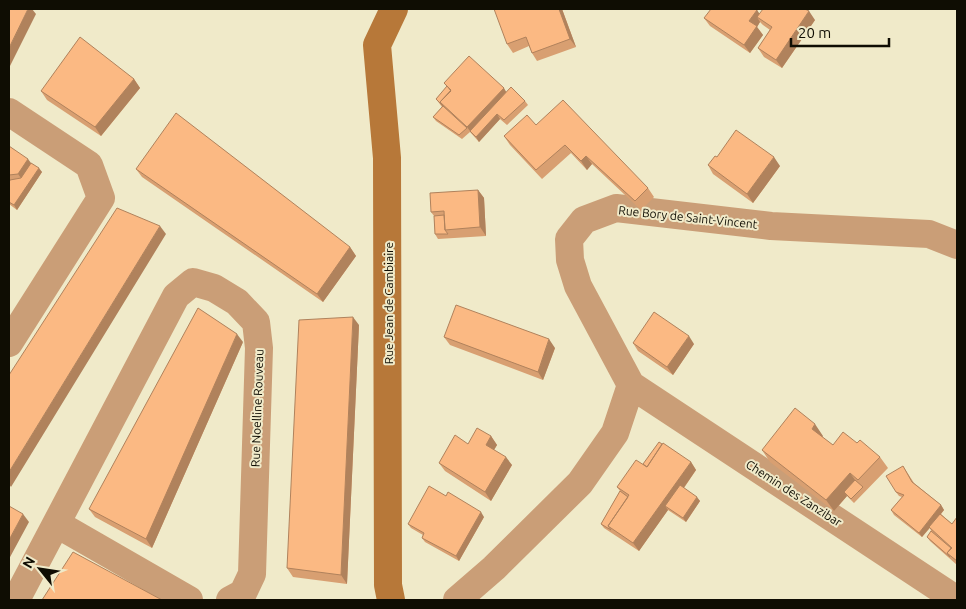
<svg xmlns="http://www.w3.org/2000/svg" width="966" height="609" font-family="Ubuntu,sans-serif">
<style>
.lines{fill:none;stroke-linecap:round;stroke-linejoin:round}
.street{stroke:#ca9e77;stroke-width:28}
.secondary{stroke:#b77839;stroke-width:28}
.wall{fill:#d89f71}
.shaded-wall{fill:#b0825c}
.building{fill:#fbb983;stroke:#b0825c}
.labels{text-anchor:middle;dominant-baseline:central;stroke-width:4;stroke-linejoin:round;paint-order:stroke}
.street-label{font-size:12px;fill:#0f0d03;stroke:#f0eac9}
</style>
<rect width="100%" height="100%" fill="#f0eac9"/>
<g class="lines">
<!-- street -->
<path class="street" d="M9 112 89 165 101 198 9 343
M631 385 957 600
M57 524 189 600
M16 600 176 296 193 282 214 288 237 302 256 322 259 348 252 574 243 593 230 600
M457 600 494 568 580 483 615 433 631 385 578 286 570 260 569 239 584 220 616 208 771 226 929 234 957 245"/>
<!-- secondary -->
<path class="secondary" d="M391 600 388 585 387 158 377 45 394 9"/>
</g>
<!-- wall -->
<path class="wall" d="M562 9 576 47 537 61 532 53 529 46 513 53 507 44Z
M757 10 759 14 815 20 782 68 764 57 758 48 770 30 763 25 760 22 757 27 763 35 750 53 710 26 704 18Z
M134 79 140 88 101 136 47 100 41 91Z
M444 83 506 92 525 101 528 105 507 125 500 119 479 142 470 132 462 139 436 121 433 117 442 107 436 99 447 87Z
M536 125 648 188 654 197 641 210 592 164 587 170 571 153 542 179 510 145 504 136Z
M9 146 42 172 17 210 9 204Z
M717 157 780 166 753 203 713 174 708 165Z
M136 169 350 247 356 256 323 302 142 177Z
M478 190 484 198 486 236 438 239 435 234 434 216 431 212Z
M359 325 347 584 293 577 287 568Z
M444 337 555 348 543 380 450 345Z
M243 342 152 548 95 517 89 509Z
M633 343 694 344 673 375 638 351Z
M491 436 497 445 494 450 512 465 491 501 445 471 439 463 468 444Z
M823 436 822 437 833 445 857 443 880 457 888 468 854 503 847 496 834 511 770 462 762 450Z
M691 462 696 470 684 488 700 501 686 522 668 510 639 551 604 528 601 524 620 491 617 487 643 464Z
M903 466 914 483 941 505 944 510 941 514 952 524 957 517V565L930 541 927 537 931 531 930 528 922 537 894 515 891 510 902 497 899 496 896 492Z
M484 517 459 561 425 542 422 538 423 535 411 528 408 524Z"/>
<!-- shaded-wall -->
<path class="shaded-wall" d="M28 9H32L36 14 9 68V48Z
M559 9H562L576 47 570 39Z
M757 10 763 19 757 17 760 22 757 27 763 35 750 53 744 45 749 21Z
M809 11 815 20 782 68 776 60Z
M134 79 140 88 101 136 95 127Z
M504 88 509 97 470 131 467 127Z
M497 114 500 119 479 142 476 137Z
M586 156 592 164 587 170 581 161Z
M774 157 780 166 753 203 747 194Z
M28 159 34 167 24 182 18 174Z
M39 168 42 172 17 210 14 205Z
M478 190 484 198 486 236 480 227Z
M160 226 166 234 11 487 9 484V472Z
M350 247 356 256 323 302 317 294Z
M353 317 359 325 347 584 341 575Z
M237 334 243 342 152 548 146 539Z
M689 336 694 344 673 375 667 367Z
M549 339 555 348 543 380 538 372Z
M815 424 823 436 820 441 812 429Z
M491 436 497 445 492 453 486 445Z
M506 457 512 465 491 501 485 492Z
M691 462 696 470 669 509 665 506 668 510 639 551 633 543Z
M850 473 858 484 844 492 847 496 834 511 826 500Z
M697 497 700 501 686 522 683 518Z
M941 505 944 510 922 537 919 533Z
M481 512 484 517 459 561 456 556Z
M23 514 29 522 9 559V540Z"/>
<!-- building -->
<path class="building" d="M9 9H28L9 48Z
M494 9H559L570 39 532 53 526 37 507 44Z
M711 9H754L757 10 749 21 757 26 744 45 704 18Z
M763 9H805L809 11 776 60 758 48 772 27 757 17Z
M80 37 134 79 95 127 41 91Z
M469 56 504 88 467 127 440 102 451 90 444 83Z
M447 86 451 91 440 102 443 106 436 99Z
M511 87 525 101 504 120 497 114 476 137 470 131Z
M563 100 648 188 635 201 586 156 581 161 565 145 536 170 504 136 527 115 536 125Z
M443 106 467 128 459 135 433 117Z
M176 113 350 247 317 294 136 169Z
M736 130 774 157 747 194 708 165 715 156 717 157Z
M9 146 28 159 18 174 9 175Z
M31 163 39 168 14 205 9 202V182L10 180 21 178Z
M478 190 480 227 445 230 444 211 431 212 430 193Z
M117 208 160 226 9 472V375Z
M444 215 445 230 448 234H435L434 216Z
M456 305 549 339 538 372 444 337Z
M198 308 237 334 146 539 89 509Z
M654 312 689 336 667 367 633 343Z
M353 317 341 575 287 568 299 320Z
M795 408 815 424 812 429 833 445 843 432 857 443 860 440 880 457 858 480 850 473 826 500 762 450Z
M477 428 491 436 486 445 506 457 485 492 439 463 455 435 468 444Z
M659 442 662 444 647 467 643 464Z
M663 443 691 462 633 543 608 526 629 495 617 487 636 460 647 467Z
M903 466 912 482 941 505 919 533 891 510 904 495 896 492 886 476Z
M855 480 863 487 851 499 844 492Z
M680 485 697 497 683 518 665 506Z
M429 486 446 496 448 492 481 512 456 556 422 538 424 533 408 524Z
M620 491 628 497 608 526 611 530 601 524Z
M9 506 23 514 9 540Z
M940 514 952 524 957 517V561L947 553 952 548 929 527Z
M931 531 951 548 947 553 950 557 927 537Z
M73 552 162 600H42Z"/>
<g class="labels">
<!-- street labels -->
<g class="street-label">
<text transform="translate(688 217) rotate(6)">Rue Bory de Saint-Vincent</text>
<text transform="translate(388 303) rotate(-90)">Rue Jean de Cambiaire</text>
<text transform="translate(257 408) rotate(-88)">Rue Noelline Rouveau</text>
<text transform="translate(794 493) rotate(33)">Chemin des Zanzibar</text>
</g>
</g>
<!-- border -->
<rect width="966" height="609" fill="none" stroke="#0f0d03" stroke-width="20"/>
<!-- north arrow -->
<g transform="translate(40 569) rotate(300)" stroke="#f0eac9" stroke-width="4" paint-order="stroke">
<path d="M0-4L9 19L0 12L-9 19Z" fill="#0f0d03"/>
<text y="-8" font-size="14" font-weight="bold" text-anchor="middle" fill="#0f0d03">N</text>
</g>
<!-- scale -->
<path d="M791 38v8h98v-8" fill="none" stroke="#0f0d03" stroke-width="2.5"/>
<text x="798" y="38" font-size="15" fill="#0f0d03" stroke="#f0eac9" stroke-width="4" paint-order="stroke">20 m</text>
</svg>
